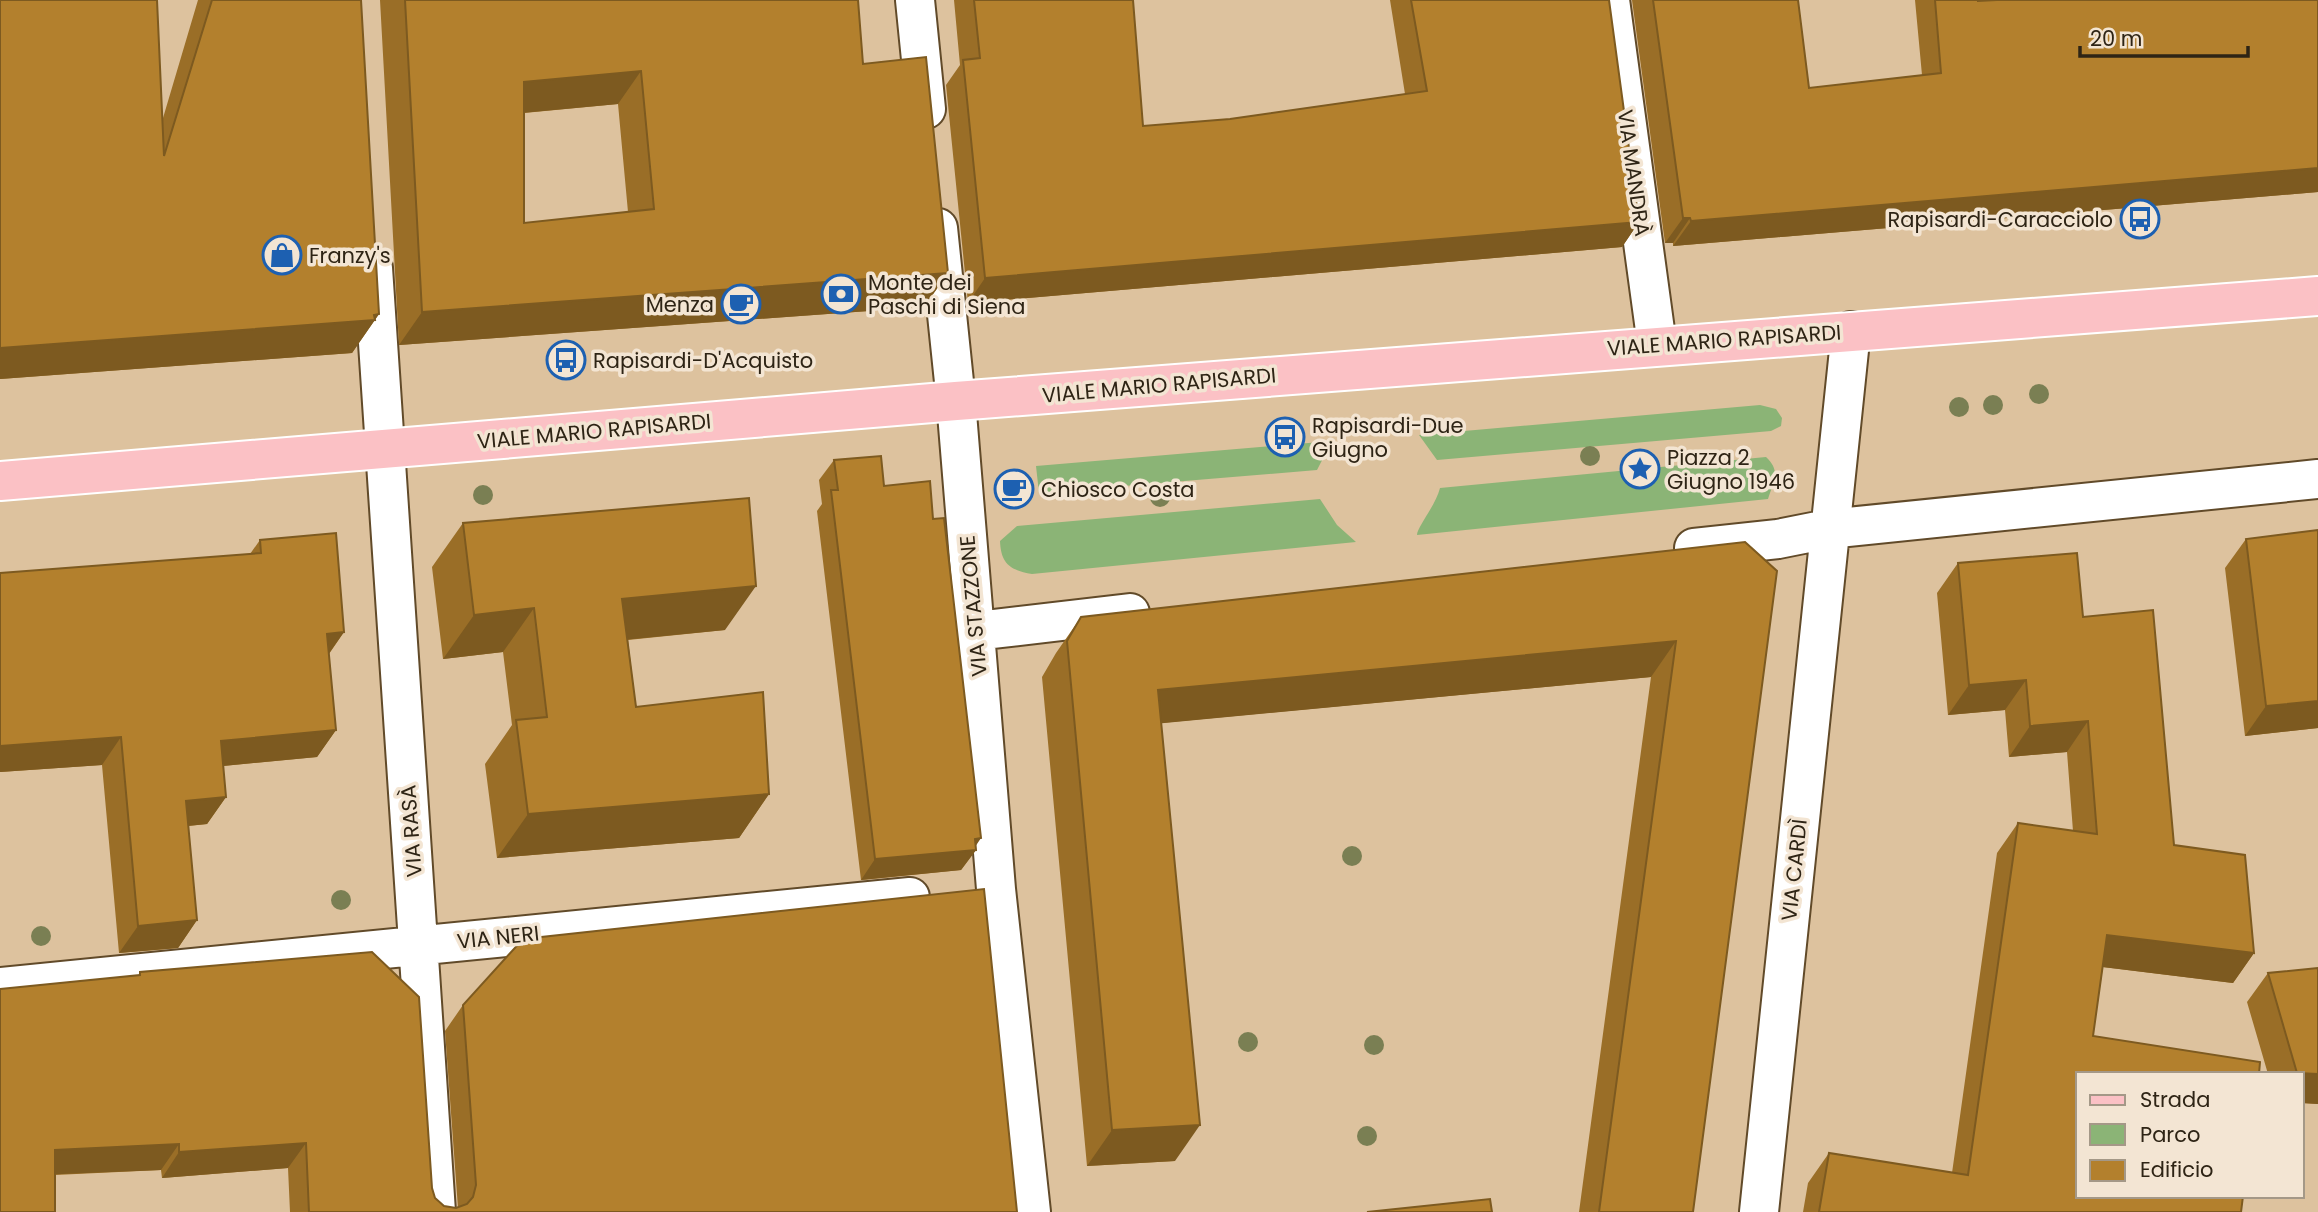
<svg xmlns="http://www.w3.org/2000/svg" width="2318" height="1212" font-family="Poppins,sans-serif">
<style>
.green{fill:#8bb476}
.lines{fill:none;stroke-linecap:round;stroke-linejoin:round}
.street-casing{stroke:#614a29;stroke-width:42}
.primary-casing{stroke:#fff;stroke-width:42}
.street{stroke:#fff;stroke-width:38}
.primary{stroke:#fbc1c5;stroke-width:38}
.tree{fill:#7a7f53}
.wall{fill:#9a6e27;fill-rule:evenodd}
.shaded-wall{fill:#7d5a20}
.building{fill:#b3802d;stroke:#7d5a20;stroke-width:2;fill-rule:evenodd}
.labels{text-anchor:middle;dominant-baseline:central;stroke-width:7;stroke-linejoin:round;paint-order:stroke}
.street-label{font-size:21px;fill:#2e2415;stroke:#f3e5d3}
.poi-label{font-size:21px;fill:#2e2415;stroke:#f3e5d3;text-anchor:start}
</style>
<rect width="100%" height="100%" fill="#ddc29e"/>
<!-- green -->
<path class="green" d="M1760 405 1776 409 1782 418 1781 426 1771 431 1437 460 1419 435Z
M1332 441 1317 470 1039 493 1036 466Z
M1766 457C1781 471 1774 481 1768 499L1417 535C1417 527 1436 505 1440 488Z
M1320 499 1337 525 1356 542 1032 574C1011 570 1001 565 1000 541L1017 526Z"/>
<g class="lines">
<defs>
<path id="street" d="M915 0 926 109
M1610 0 1657 345
M938 228 956 401 996 889 1031 1212
M373 268 436 1212
M1694 548 1778 539 1828 529 2318 479
M976 631 1130 613
M0 987 910 897
M1759 1212 1851 331"/>
<path id="primary" d="M0 481 956 401 2318 296"/>
</defs>
<!-- street casing -->
<use href="#street" class="street-casing"/>
<!-- primary casing -->
<use href="#primary" class="primary-casing"/>
<!-- street -->
<use href="#street" class="street"/>
<!-- primary -->
<use href="#primary" class="primary"/>
</g>
<!-- trees -->
<g class="tree">
<circle cx="2039" cy="394" r="10"/>
<circle cx="1993" cy="405" r="10"/>
<circle cx="1959" cy="407" r="10"/>
<circle cx="1590" cy="456" r="10"/>
<circle cx="483" cy="495" r="10"/>
<circle cx="1160" cy="497" r="10"/>
<circle cx="1352" cy="856" r="10"/>
<circle cx="341" cy="900" r="10"/>
<circle cx="41" cy="936" r="10"/>
<circle cx="1248" cy="1042" r="10"/>
<circle cx="1374" cy="1045" r="10"/>
<circle cx="1367" cy="1136" r="10"/>
</g>
<!-- wall -->
<path class="wall" d="M198 0H361L379 314 352 353 0 379 163 118Z
M380 0H858L863 64 948 273 924 307 399 345ZM618 104 628 212 524 223V113Z
M954 0H1133L1143 126 1230 119 1405 94 1390 0H1609L1639 222 1622 247 968 303 946 85 960 65Z
M1632 0H1798L1809 88 1922 75 1915 0H1978V1L2318 0V192L1673 246V243H1665Z
M834 460 884 486 933 519 976 850 961 870 861 880 817 511 822 504 819 480Z
M463 523 725 630 628 640 636 707 769 794 739 838 497 858 485 764 512 725 503 652 443 659 432 567Z
M2246 539 2318 728 2245 736 2225 568Z
M260 540 344 632 329 654 336 730 317 757 223 766 226 797 207 824 188 826 197 920 178 948 119 953 102 765 0 772 250 554Z
M1745 542 1693 1212H1579L1651 677 1161 723 1175 1161 1087 1166 1042 677 1056 653 1081 617Z
M1958 563 2083 617 2174 845 2254 953 2233 983 2103 967 2093 1036 2241 1212H1803L1808 1183 1829 1153 1952 1173 1997 853 2018 823 2073 831 2067 752 2009 757 2005 710 1948 715 1937 593Z
M140 972 432 1188 435 1198 444 1206 458 1208 445 1031 463 1005 1017 1212H290L288 1168 162 1178 161 1170 55 1175 0 1212Z
M2268 973 2318 1104 2302 1103V1074H2268L2247 1002Z"/>
<!-- shaded-wall -->
<path class="shaded-wall" d="M641 71 618 104 500 115 524 82Z
M2318 168V192L1673 246 1691 221Z
M1683 218H1690L1673 243H1665Z
M1639 222 1622 247 968 303 985 278Z
M948 273 924 307 399 345 422 312Z
M379 314 352 353 0 379V348Z
M756 586 725 630 592 643 622 599Z
M534 608 503 652 443 659 474 615Z
M344 632 325 659 327 634Z
M1676 641 1651 677 1133 726 1158 690Z
M2026 680 2005 710 1948 715 1969 685Z
M2318 701V728L2245 736 2266 706Z
M2088 721 2067 752 2009 757 2030 726Z
M336 730 317 757 202 768 221 741Z
M121 737 102 765 0 772V746Z
M769 794 739 838 497 858 528 814Z
M226 797 207 824 167 828 186 801Z
M981 838 973 850H976L961 870 861 880 875 859Z
M197 920 178 948 119 953 138 926Z
M2107 935 2254 953 2233 983 2086 965Z
M2297 1073 2318 1074V1104L2302 1103V1074H2296Z
M1200 1125 1175 1161 1087 1166 1112 1130Z
M306 1143 288 1168 162 1178 179 1152Z
M179 1144 161 1170 37 1175 55 1150Z"/>
<!-- building -->
<path class="building" d="M0 0H157L164 156 212 0H361L379 314 374 315 375 320 0 348Z
M405 0H858L863 64 926 57 948 273 422 312ZM641 71 654 209 524 223V82Z
M974 0H1133L1143 126 1230 119 1427 91 1411 0H1609L1639 222 985 278 963 60 980 58Z
M1653 0H1798L1809 88 1941 73 1935 0H1978V1L1997 0H2318V168L1691 221 1690 218H1683Z
M881 456 884 486 930 481 933 519 944 518 981 838 975 839 976 850 875 859 831 490H838L834 460Z
M749 498 756 586 622 599 636 707 763 692 769 794 528 814 516 720 547 717 534 608 474 615 463 523Z
M2318 530V701L2266 706 2246 539Z
M336 533 344 632 327 634 336 730 221 741 226 797 186 801 197 920 138 926 121 737 0 746V573L261 553 260 540Z
M1745 542 1777 571 1693 1212H1599L1676 641 1158 690 1200 1125 1112 1130 1067 641 1081 617Z
M2077 553 2083 617 2153 610 2174 845 2245 855 2254 953 2107 935 2093 1036 2260 1062 2259 1074H2078V1196H2243L2241 1212H1819L1829 1153 1968 1175 2018 823 2097 834 2088 721 2030 726 2026 680 1969 685 1958 563Z
M984 889 1017 1212H309L306 1143 179 1152V1144L55 1150V1212H0V989L140 975V972L372 952 419 997 432 1188 435 1198 444 1206 456 1208 467 1204 473 1197 476 1185 463 1005 523 939Z
M2318 968V1074L2297 1073 2268 973Z
M1490 1199 1492 1212H1367Z"/>
<!-- icons -->
<defs>
<symbol id="bus-ring" viewBox="-11 -11 22 22"><circle r="9.5" fill="#f3e5d3" stroke="#1d60b1" stroke-width="1.5"/><path d="M-5-6H5V4H4V6H2V4H-2V6H-4V4H-5ZM-3.5-4V0h7V-4ZM-3.5 1.2v1.5H-2V1.2ZM2 1.2v1.5H3.5V1.2Z" fill="#1d60b1"/></symbol>
<symbol id="shop-ring" viewBox="-11 -11 22 22"><circle r="9.5" fill="#f3e5d3" stroke="#1d60b1" stroke-width="1.5"/><path d="M-5-2.5h2.3a2.7 3.5 0 0 1 5.4 0H5L5.5 6h-11ZM-1.5-2.5h3a1.5 2.3 0 0 0-3 0Z" fill="#1d60b1"/></symbol>
<symbol id="bank-ring" viewBox="-11 -11 22 22"><circle r="9.5" fill="#f3e5d3" stroke="#1d60b1" stroke-width="1.5"/><path d="M-6-4H6V4H-6ZM0-2.3a2.3 2.3 0 1 0 0 4.6a2.3 2.3 0 1 0 0-4.6Z" fill="#1d60b1"/></symbol>
<symbol id="cafe-ring" viewBox="-11 -11 22 22"><circle r="9.5" fill="#f3e5d3" stroke="#1d60b1" stroke-width="1.5"/><path d="M-5.5-4.5H6V0H3Q3 3.5 0 3.5H-2.5Q-5.5 3.5-5.5 0ZM3-3.2v2h1.7v-2ZM-6 4.5H4V6H-6Z" fill="#1d60b1"/></symbol>
<symbol id="sight-ring" viewBox="-11 -11 22 22"><circle r="9.5" fill="#f3e5d3" stroke="#1d60b1" stroke-width="1.5"/><path d="M0-6L1.8-2.2L6-1.7L2.9 1.2L3.7 5.4L0 3.3L-3.7 5.4L-2.9 1.2L-6-1.7L-1.8-2.2Z" fill="#1d60b1"/></symbol>
</defs>
<g fill-rule="evenodd">
<use href="#bus-ring" x="2118" y="197" width="44" height="44"/>
<use href="#shop-ring" x="260" y="233" width="44" height="44"/>
<use href="#bank-ring" x="819" y="272" width="44" height="44"/>
<use href="#cafe-ring" x="719" y="282" width="44" height="44"/>
<use href="#bus-ring" x="544" y="338" width="44" height="44"/>
<use href="#bus-ring" x="1263" y="415" width="44" height="44"/>
<use href="#sight-ring" x="1618" y="447" width="44" height="44"/>
<use href="#cafe-ring" x="992" y="467" width="44" height="44"/>
</g>
<g class="labels">
<!-- street labels -->
<g class="street-label">
<text transform="translate(1634 173) rotate(82)">VIA MANDRÀ</text>
<text transform="translate(1724 340) rotate(-4)">VIALE MARIO RAPISARDI</text>
<text transform="translate(1159 385) rotate(-5)">VIALE MARIO RAPISARDI</text>
<text transform="translate(594 431) rotate(-5)">VIALE MARIO RAPISARDI</text>
<text transform="translate(973 606) rotate(-95)">VIA STAZZONE</text>
<text transform="translate(411 831) rotate(-94)">VIA RASÀ</text>
<text transform="translate(1794 870) rotate(-84)">VIA CARDÌ</text>
<text transform="translate(498 937) rotate(-6)">VIA NERI</text>
</g>
<!-- poi labels -->
<g class="poi-label">
<text x="2113" y="219" text-anchor="end">Rapisardi-Caracciolo</text>
<text x="309" y="255">Franzy's</text>
<text x="868" y="282">Monte dei<tspan x="868" dy="24">Paschi di Siena</tspan></text>
<text x="714" y="304" text-anchor="end">Menza</text>
<text x="593" y="360">Rapisardi-D'Acquisto</text>
<text x="1312" y="425">Rapisardi-Due<tspan x="1312" dy="24">Giugno</tspan></text>
<text x="1667" y="457">Piazza 2<tspan x="1667" dy="24">Giugno 1946</tspan></text>
<text x="1041" y="489">Chiosco Costa</text>
</g>
</g>
<!-- legend -->
<rect x="2076" y="1072" width="228" height="126" fill="#f3e5d3" stroke="#a49887" stroke-width="2"/>
<rect x="2090" y="1095" width="35" height="10" fill="#fbc1c5" stroke="#a49887" stroke-width="2"/>
<text x="2140" y="1107" font-size="21" fill="#2e2415">Strada</text>
<rect x="2090" y="1124" width="35" height="21" fill="#8bb476" stroke="#a49887" stroke-width="2"/>
<text x="2140" y="1142" font-size="21" fill="#2e2415">Parco</text>
<rect x="2090" y="1160" width="35" height="21" fill="#b3802d" stroke="#a49887" stroke-width="2"/>
<text x="2140" y="1177" font-size="21" fill="#2e2415">Edificio</text>
<!-- scale -->
<path d="M2080 46v10h168v-10" fill="none" stroke="#2e2415" stroke-width="3.5"/>
<text x="2090" y="46" font-size="21" fill="#2e2415" stroke="#f3e5d3" stroke-width="5" paint-order="stroke">20 m</text>
</svg>
